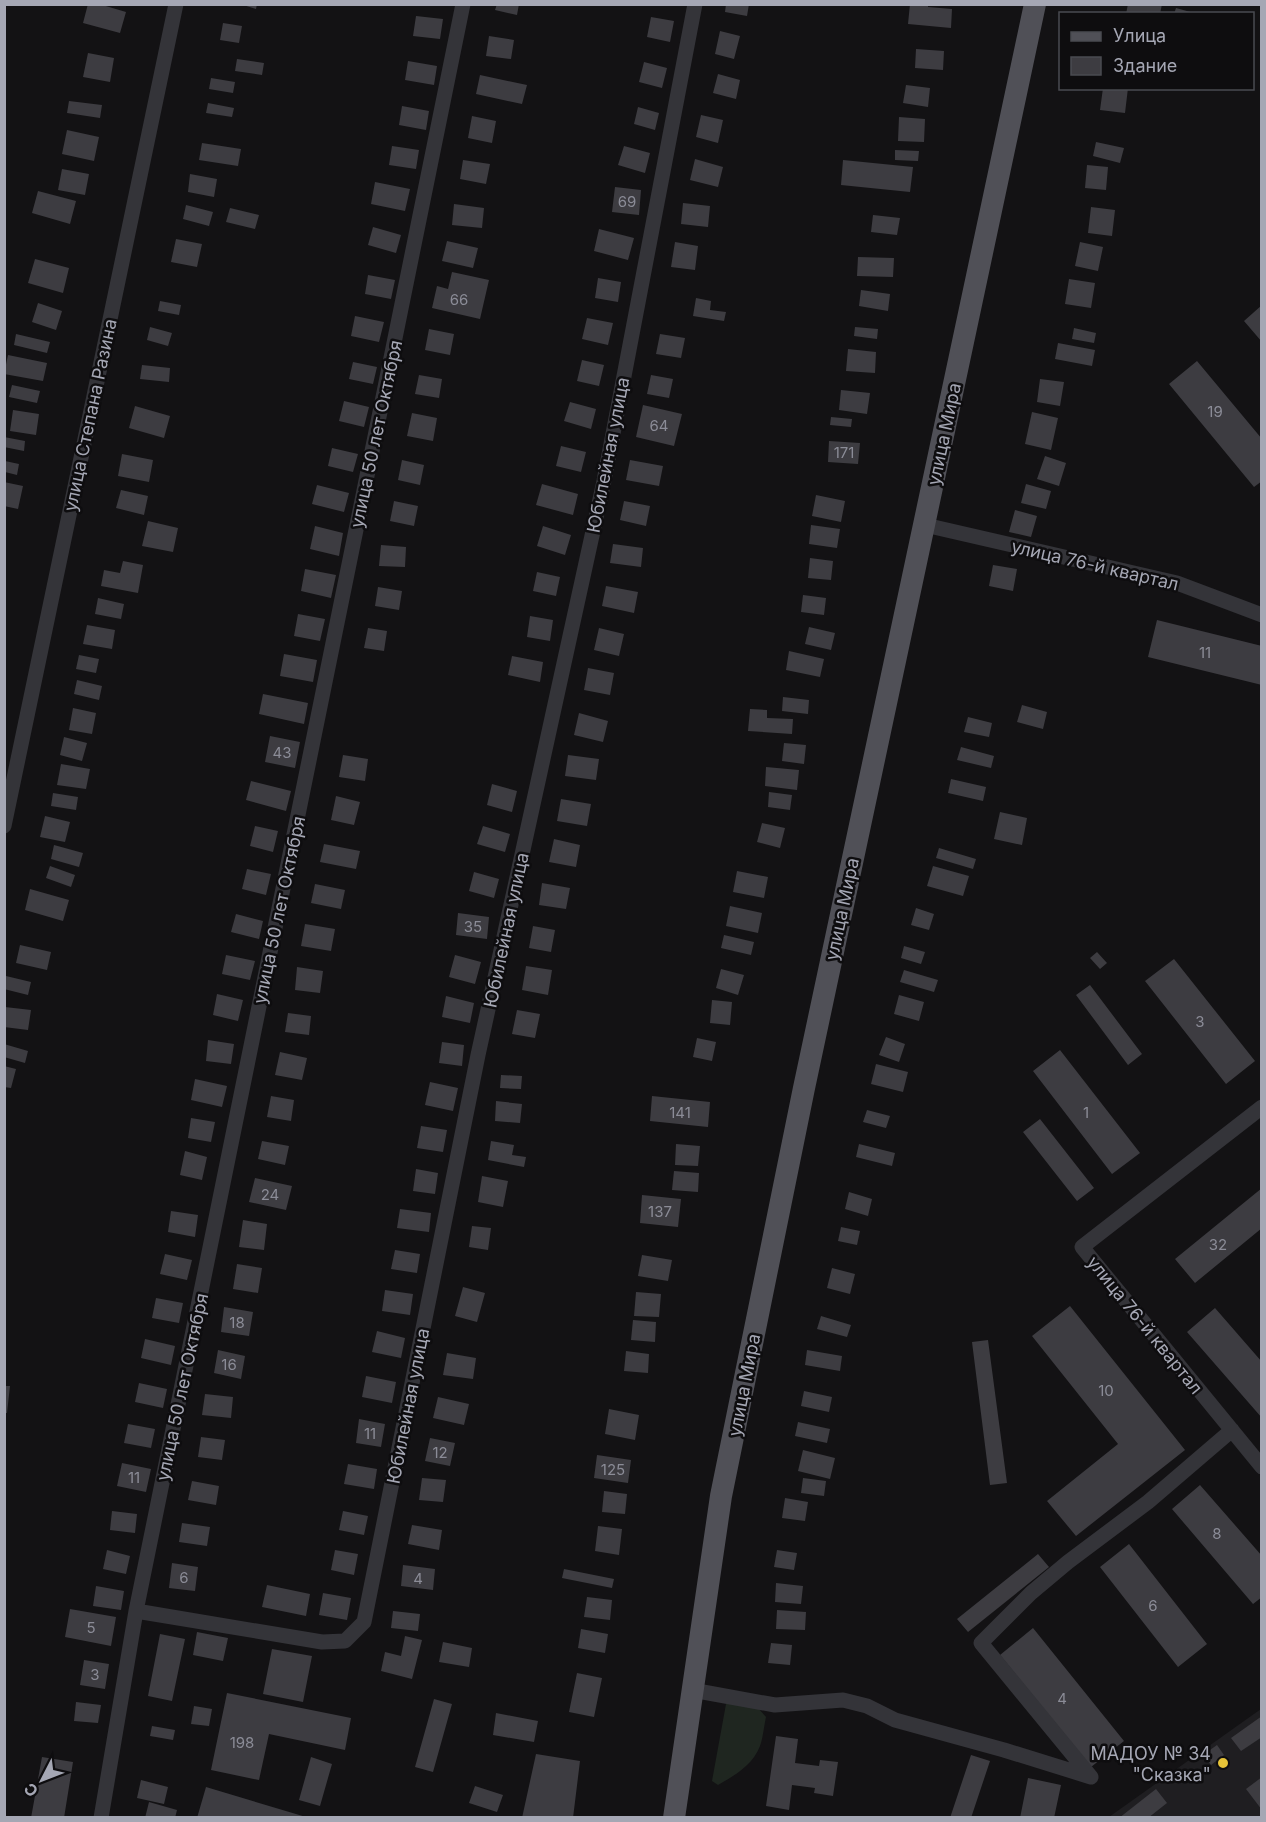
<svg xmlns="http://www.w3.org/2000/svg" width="1266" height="1822" font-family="Inter,sans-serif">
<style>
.built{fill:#1f1e21}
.green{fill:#1f2620}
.building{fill:#3d3c41}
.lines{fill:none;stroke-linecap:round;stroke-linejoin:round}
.minor{stroke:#343439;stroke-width:15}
.primary{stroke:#505057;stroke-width:22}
.poi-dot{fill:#e6c338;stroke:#0e0d0f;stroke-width:2}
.labels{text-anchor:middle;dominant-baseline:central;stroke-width:5;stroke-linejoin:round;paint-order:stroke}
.number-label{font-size:15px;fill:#8b8c97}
.street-label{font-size:18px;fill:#a5a7b4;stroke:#0e0d0f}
.poi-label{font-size:18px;fill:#a5a7b4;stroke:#0e0d0f;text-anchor:end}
</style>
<rect width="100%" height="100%" fill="#131214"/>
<!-- built -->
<path class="built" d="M1261 1709V1817H1109Z"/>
<!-- green -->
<path class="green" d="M746 1703 758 1708 766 1717C764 1726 763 1738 760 1746 753 1765 734 1776 718 1785L712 1781 726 1704Z"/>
<!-- building -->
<path class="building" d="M88 4H99L126 12 120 33 83 23Z
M240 4H257L256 9Z
M497 4H519L517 15 495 10Z
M726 4H749L747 16 725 12Z
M910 4H928V7L952 9 951 28 908 24Z
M1128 4H1162L1160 14H1126Z
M1176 8 1194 13V14H1174Z
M416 16 443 19 440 39 413 36Z
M651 17 674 21 670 42 647 37Z
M223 23 242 26 239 43 220 40Z
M720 31 740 36 734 59 715 54Z
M489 36 514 40 511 59 486 56Z
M916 49 944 51 943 70 915 68Z
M88 53 114 58 110 82 83 77Z
M237 59 264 63 262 75 235 71Z
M408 61 437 66 434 85 405 80Z
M644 62 667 68 662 88 639 82Z
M718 74 740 80 736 99 713 93Z
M480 75 527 85 522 104 476 94Z
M211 78 235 82 233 93 209 89Z
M906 85 930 88 928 107 903 103Z
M1103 88H1128L1125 113 1100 110Z
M69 101 102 105 100 118 67 113Z
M208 103 234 108 232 117 206 113Z
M402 106 429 111 426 130 399 125Z
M638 107 659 113 655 130 634 124Z
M701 115 723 120 718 143 696 137Z
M472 116 496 121 492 143 468 138Z
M899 117 925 119 924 142 898 141Z
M67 130 99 137 94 161 62 154Z
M1096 142 1124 148 1120 163 1093 156Z
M202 143 241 149 238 166 199 160Z
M392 146 419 150 416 169 389 165Z
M624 146 650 153 645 173 618 165Z
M895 150 919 151 918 161 895 160Z
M695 159 723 167 718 187 690 180Z
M463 160 490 164 486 184 460 179Z
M843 160 913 167 910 192 841 185Z
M1087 165 1108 167 1106 190 1085 188Z
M62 169 89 174 85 195 58 190Z
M190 174 217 179 214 197 188 192Z
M375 182 410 189 405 211 371 204Z
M615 187 641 190 639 215 612 212Z
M38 191 76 201 70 224 32 213Z
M683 203 710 206 708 227 681 224Z
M454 204 484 208 482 228 452 225Z
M186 205 213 212 209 226 183 219Z
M1091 207 1115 210 1112 236 1088 233Z
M230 208 259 215 255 229 226 222Z
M873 215 900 218 897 235 871 232Z
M373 227 401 235 396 253 368 245Z
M599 229 634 238 628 260 594 251Z
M176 239 202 244 197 267 171 262Z
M447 241 478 248 473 268 442 261Z
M675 242 698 246 695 270 671 267Z
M1080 242 1103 247 1098 271 1075 266Z
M858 257 894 258 893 277 857 276Z
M35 259 69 268 63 293 28 283Z
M452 272 489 280 480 319 432 308 437 286 448 289Z
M368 275 395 280 391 299 365 294Z
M598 278 621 282 618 302 595 298Z
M1069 279 1095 283 1091 308 1065 304Z
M861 290 890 294 888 311 859 306Z
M696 298 711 301 710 310 726 312 724 321 693 316Z
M160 301 181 305 179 315 158 311Z
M38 303 62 311 56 330 32 322Z
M1262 305V342L1244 321Z
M355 316 384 322 379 342 351 336Z
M587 318 613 323 608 345 582 339Z
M150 327 172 333 168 346 147 340Z
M855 327 878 329 877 339 854 336Z
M1074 328 1096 333 1094 343 1072 339Z
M429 329 454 334 450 355 425 350Z
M16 334 50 342 47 353 14 345Z
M660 334 685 338 681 358 656 354Z
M1058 343 1095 350 1092 366 1055 359Z
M848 349 876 352 875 373 846 371Z
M8 355 47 363 43 381 4 374Z
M582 360 604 365 599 386 577 381Z
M1197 361 1262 439V481L1254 487 1169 384Z
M353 362 377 367 373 384 349 379Z
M142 365 170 368 169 382 140 379Z
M419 375 442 379 439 398 415 394Z
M651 375 673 379 669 398 647 394Z
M1040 379 1064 382 1060 406 1037 402Z
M12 385 40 391 37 403 9 397Z
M841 390 870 393 867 414 839 410Z
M344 401 369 407 364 427 339 421Z
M570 402 596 409 591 429 564 421Z
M643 405 682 414 674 446 636 437Z
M135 406 170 416 164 438 129 428Z
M13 410 39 414 36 435 10 431Z
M1032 412 1058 418 1051 450 1025 444Z
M412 413 437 418 433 441 407 436Z
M831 417 852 419 851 427 830 425Z
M4 437 25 441 24 451 4 447Z
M829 441 860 443 858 464 828 462Z
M561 446 586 452 581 472 556 466Z
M332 448 358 454 353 472 328 466Z
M122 454 153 460 149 482 118 476Z
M1045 456 1066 463 1059 486 1037 479Z
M402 460 424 465 420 485 398 480Z
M630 460 663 466 659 486 626 480Z
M5 461 19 464 17 475 5 472Z
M4 482 23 486 18 509 4 506Z
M542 484 578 494 573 515 536 505Z
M1026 484 1051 491 1046 509 1021 503Z
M317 485 349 493 344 512 312 504Z
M121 490 148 496 144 515 116 508Z
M816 495 845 501 841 522 812 516Z
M394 501 418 506 414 526 390 521Z
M624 501 650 506 646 526 620 520Z
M1015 510 1037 516 1031 537 1009 532Z
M148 521 178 528 173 552 142 546Z
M811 525 840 529 837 548 809 544Z
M315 526 343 533 339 556 310 549Z
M543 526 571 535 565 555 537 546Z
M613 544 643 548 641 567 610 563Z
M381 545 406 547 405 567 379 566Z
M810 558 833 561 831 580 808 578Z
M123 561 143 565 138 593 101 586 104 570 120 573Z
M993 565 1017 569 1013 591 989 586Z
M305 569 336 575 331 598 301 591Z
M537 572 560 577 556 596 533 591Z
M606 586 638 592 634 613 602 606Z
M378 587 402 591 399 610 375 606Z
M803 595 826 598 824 615 801 612Z
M98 598 124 604 121 619 95 614Z
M298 614 325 619 320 641 294 636Z
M530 616 553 620 550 641 527 637Z
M1157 620 1262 646V685L1148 657Z
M87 625 115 630 112 649 83 644Z
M809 627 835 633 831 650 805 644Z
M368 628 387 631 384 651 364 648Z
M599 628 624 634 619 656 594 650Z
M789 651 824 659 820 677 786 670Z
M284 654 317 660 313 682 280 676Z
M79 655 99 659 96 673 76 669Z
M512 656 543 662 540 682 508 675Z
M588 668 614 673 610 695 584 690Z
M77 680 102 686 99 700 74 694Z
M263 694 308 703 304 724 259 714Z
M783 697 809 700 808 714 782 711Z
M1022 705 1047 712 1043 729 1017 722Z
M73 708 96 713 92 734 69 730Z
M750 709 767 710V718L793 719 792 734 748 731Z
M579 713 608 721 603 742 574 735Z
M968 717 992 723 989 737 964 732Z
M270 736 300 742 295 768 265 762Z
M64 737 87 743 82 761 60 755Z
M784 743 806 745 804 764 782 761Z
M961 747 994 756 991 768 957 760Z
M343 755 368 759 365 781 339 777Z
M568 755 599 759 596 780 565 776Z
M61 764 90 769 86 789 57 785Z
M766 767 799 770 797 790 765 786Z
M951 779 986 787 983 801 948 793Z
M251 781 291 791 286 811 246 800Z
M492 784 517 791 512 812 487 805Z
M769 792 792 795 790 810 768 807Z
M53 793 78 797 76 810 51 806Z
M336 796 360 802 354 825 331 820Z
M561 799 591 804 587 826 557 821Z
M1000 812 1027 818 1022 845 994 839Z
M45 816 70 822 65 842 40 837Z
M762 823 785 828 780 848 757 842Z
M255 826 278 831 273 852 250 846Z
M483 826 510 834 505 852 477 844Z
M554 839 580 845 576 867 549 862Z
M324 844 360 851 356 869 320 862Z
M54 845 83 853 79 867 51 859Z
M939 848 976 859 973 869 936 858Z
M50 866 75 875 71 887 46 878Z
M933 866 969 876 963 896 927 886Z
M247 869 271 874 266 895 242 889Z
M737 871 768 877 764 898 733 892Z
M474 872 499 879 494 898 469 891Z
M542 883 570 888 566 909 539 905Z
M315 884 345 890 341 909 311 903Z
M30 889 69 900 63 921 25 910Z
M730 906 762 913 758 933 726 926Z
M916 908 934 914 929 930 911 925Z
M458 913 489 917 487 939 456 935Z
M236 914 263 921 259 939 231 932Z
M305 924 335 929 331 951 301 946Z
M533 926 555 930 551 952 529 948Z
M724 935 754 942 751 955 721 948Z
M20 945 51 952 47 970 16 963Z
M904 946 925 952 921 964 901 958Z
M1097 952 1107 963 1100 969 1090 958Z
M226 955 255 961 250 980 222 974Z
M455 955 481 962 475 984 449 977Z
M1174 959 1255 1061 1226 1084 1145 981Z
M526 966 552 970 548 995 522 990Z
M297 967 323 971 320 993 295 990Z
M721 969 744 975 738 995 716 988Z
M904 970 938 980 934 992 900 982Z
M6 976 31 982 28 995 4 989Z
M1090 985 1142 1054 1128 1065 1076 995Z
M217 994 243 1000 238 1021 213 1015Z
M899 995 924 1002 919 1021 894 1014Z
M446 996 474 1003 470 1023 442 1017Z
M712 1000 732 1002 730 1025 710 1023Z
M5 1007 31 1010 28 1030 4 1027Z
M517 1010 540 1014 535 1038 512 1034Z
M288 1013 311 1016 309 1035 285 1032Z
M886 1037 905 1044 899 1062 879 1055Z
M697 1038 716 1042 712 1061 693 1057Z
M208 1040 234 1044 231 1064 206 1061Z
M442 1042 464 1045 462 1066 439 1063Z
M4 1044 28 1051 25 1063 4 1057Z
M1060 1050 1140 1153 1112 1174 1033 1071Z
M280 1052 307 1058 302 1080 275 1075Z
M876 1064 908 1072 903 1092 871 1084Z
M4 1066 16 1069 11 1088 4 1087Z
M501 1075 522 1076 521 1089 500 1088Z
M195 1079 227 1086 222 1107 191 1100Z
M430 1082 458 1088 453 1111 425 1105Z
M271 1096 294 1100 291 1121 267 1117Z
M652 1096 710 1102 708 1127 650 1121Z
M496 1101 522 1104 520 1123 495 1121Z
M867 1110 890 1116 886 1128 863 1122Z
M191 1118 215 1122 211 1142 188 1138Z
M1040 1119 1094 1188 1077 1201 1023 1132Z
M421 1126 447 1130 443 1152 417 1148Z
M262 1141 289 1146 285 1165 258 1159Z
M491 1141 514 1145 512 1155 526 1157 524 1167 488 1160Z
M676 1144 700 1146 698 1166 675 1165Z
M859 1144 895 1153 892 1166 856 1157Z
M185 1151 207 1157 202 1180 180 1175Z
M416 1169 438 1173 435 1194 413 1191Z
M674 1171 699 1173 698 1192 672 1190Z
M482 1176 508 1181 503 1207 478 1202Z
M255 1178 292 1186 286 1210 249 1202Z
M1262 1188V1228L1195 1283 1175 1259Z
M849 1192 872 1199 868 1216 845 1209Z
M642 1195 681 1199 678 1227 640 1223Z
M400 1209 431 1213 429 1232 397 1228Z
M171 1211 198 1215 195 1237 168 1232Z
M243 1220 267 1224 264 1250 239 1247Z
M472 1226 491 1228 488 1250 469 1247Z
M841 1227 860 1231 857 1245 838 1241Z
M395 1250 420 1254 417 1273 391 1269Z
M165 1254 192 1260 187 1280 160 1274Z
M642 1255 672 1260 668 1281 638 1276Z
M237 1264 262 1268 258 1293 233 1289Z
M832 1268 855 1274 850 1294 827 1288Z
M463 1287 485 1293 477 1322 455 1316Z
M385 1290 413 1294 410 1315 382 1311Z
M636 1292 661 1294 659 1317 634 1316Z
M156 1298 183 1303 179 1323 152 1318Z
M1070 1306 1185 1450 1076 1536 1047 1501 1118 1444 1032 1336Z
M224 1307 253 1312 249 1336 221 1332Z
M1215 1308 1262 1362V1418L1187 1332Z
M821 1316 851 1325 847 1337 817 1329Z
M633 1320 656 1322 655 1342 631 1340Z
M377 1331 405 1338 401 1358 372 1352Z
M145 1339 175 1346 171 1365 141 1358Z
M988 1340 1007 1483 990 1485 972 1342Z
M218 1350 245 1356 241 1379 214 1373Z
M807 1350 842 1356 840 1371 805 1365Z
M626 1351 649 1354 648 1373 624 1371Z
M447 1353 476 1358 473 1379 443 1375Z
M366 1376 396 1382 392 1403 362 1397Z
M139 1383 167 1389 163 1408 135 1402Z
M4 1386H10L7 1413H4Z
M804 1391 832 1397 829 1412 801 1406Z
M205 1394 233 1397 231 1418 202 1415Z
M438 1397 469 1404 464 1425 433 1418Z
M609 1409 639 1415 635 1440 605 1434Z
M359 1419 385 1424 381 1447 356 1443Z
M798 1422 830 1429 827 1443 795 1436Z
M128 1424 155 1429 151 1448 124 1443Z
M201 1437 225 1440 222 1460 198 1457Z
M430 1438 455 1443 450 1466 425 1461Z
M803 1450 835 1458 830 1479 798 1471Z
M597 1455 631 1460 628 1483 594 1478Z
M122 1463 151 1469 146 1492 117 1486Z
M348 1464 377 1469 374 1489 344 1484Z
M422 1478 446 1480 443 1502 419 1500Z
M803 1478 826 1481 824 1496 801 1493Z
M192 1481 219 1486 216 1505 188 1500Z
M1200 1485 1262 1556V1597L1253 1604 1172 1509Z
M604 1491 627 1494 625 1514 602 1512Z
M785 1498 808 1502 805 1521 782 1518Z
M112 1511 137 1514 135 1533 110 1530Z
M343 1511 368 1516 364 1535 339 1530Z
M182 1523 210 1527 207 1546 179 1542Z
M412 1525 442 1530 439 1550 408 1544Z
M598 1526 622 1529 619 1555 595 1551Z
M1129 1544 1207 1644 1178 1667 1100 1567Z
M107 1550 130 1556 126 1574 103 1569Z
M335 1550 358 1554 354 1575 331 1570Z
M777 1550 797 1553 794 1570 774 1567Z
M1038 1554 1049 1567 968 1632 957 1619Z
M172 1563 198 1567 195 1591 169 1588Z
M403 1565 435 1569 433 1590 401 1586Z
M564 1569 614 1579 612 1588 562 1578Z
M776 1583 803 1586 801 1604 775 1602Z
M267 1585 310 1594 306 1616 262 1607Z
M96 1586 124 1591 121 1610 93 1606Z
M323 1593 351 1598 347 1620 319 1615Z
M587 1597 612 1600 610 1620 584 1617Z
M70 1609 116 1617 111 1646 65 1637Z
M777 1610 806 1612 805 1630 776 1629Z
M393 1611 420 1614 418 1631 391 1628Z
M1033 1628 1124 1741 1091 1767 1000 1655Z
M581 1629 608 1634 605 1653 578 1648Z
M197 1632 228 1638 223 1661 193 1655Z
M160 1634 185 1639 172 1701 148 1696Z
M405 1636 422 1640 412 1679 381 1671 385 1652 401 1656Z
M443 1642 472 1648 469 1667 439 1662Z
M771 1643 792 1645 790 1665 768 1663Z
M272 1649 312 1656 303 1702 263 1694Z
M84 1660 109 1664 105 1689 80 1685Z
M577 1673 602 1678 594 1717 569 1712Z
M227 1693 351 1718 345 1750 269 1734 259 1780 211 1770Z
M434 1699 452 1704 433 1772 415 1767Z
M76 1702 101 1705 98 1723 74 1721Z
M194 1706 212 1709 209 1726 191 1724Z
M496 1713 538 1721 534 1742 493 1735Z
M1262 1716V1737L1241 1751 1231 1738Z
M152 1726 175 1730 173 1740 150 1736Z
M776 1736 798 1739 795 1763 819 1766 820 1760 838 1762 833 1796 814 1793 815 1788 792 1785 789 1810 766 1806Z
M1217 1745 1224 1755 1211 1765 1203 1755Z
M536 1754 580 1761 573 1818H522Z
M971 1755 990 1761 971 1818H950Z
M42 1757 73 1762 64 1818H31Z
M311 1757 332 1764 320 1806 299 1800Z
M1262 1777V1810L1246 1789Z
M1028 1778 1061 1785 1054 1818H1020Z
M141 1780 168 1787 164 1804 137 1798Z
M475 1786 503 1795 497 1812 469 1803Z
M206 1787 306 1817V1818H197Z
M1156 1789 1167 1803 1148 1818H1119Z
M149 1802 177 1810 175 1818H145Z"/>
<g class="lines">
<!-- minor -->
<path class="minor" d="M925 525 1177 583 1262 615
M4 826 176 4
M1262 1107 1082 1247 1262 1467
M136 1611 322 1642 345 1641 364 1622 478 1055 604 481 695 4
M692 1690 775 1705 843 1700 867 1706 895 1720 1004 1750 1091 1777
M1091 1777 981 1643 1031 1593 1068 1562 1148 1502 1232 1430
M101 1818 136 1611 463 4"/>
<!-- primary -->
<path class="primary" d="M674 1818 721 1496 804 1088 1035 4"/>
</g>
<!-- markers -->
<circle class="poi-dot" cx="1223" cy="1763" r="6"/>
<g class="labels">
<!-- number labels -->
<g class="number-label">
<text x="627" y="201">69</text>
<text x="459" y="299">66</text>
<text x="1215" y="411">19</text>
<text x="659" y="425">64</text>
<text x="844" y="452">171</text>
<text x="1205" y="652">11</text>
<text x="282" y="752">43</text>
<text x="473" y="926">35</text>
<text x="1200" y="1021">3</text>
<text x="680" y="1112">141</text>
<text x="1086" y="1112">1</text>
<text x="270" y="1194">24</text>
<text x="660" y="1211">137</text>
<text x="1218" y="1244">32</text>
<text x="237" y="1322">18</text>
<text x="229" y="1364">16</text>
<text x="1106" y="1390">10</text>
<text x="370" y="1433">11</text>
<text x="440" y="1452">12</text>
<text x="613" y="1469">125</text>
<text x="134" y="1477">11</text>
<text x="1217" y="1533">8</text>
<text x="184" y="1577">6</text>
<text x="418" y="1578">4</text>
<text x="1153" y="1605">6</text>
<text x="91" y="1627">5</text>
<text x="95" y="1674">3</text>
<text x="1062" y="1698">4</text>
<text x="242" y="1742">198</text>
</g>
<!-- street labels -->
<g class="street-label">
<text transform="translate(90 415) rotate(-78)">улица Степана Разина</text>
<text transform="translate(376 434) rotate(-78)">улица 50 лет Октября</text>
<text transform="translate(944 434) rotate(-78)">улица Мира</text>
<text transform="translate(608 455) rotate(-79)">Юбилейная улица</text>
<text transform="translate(1095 565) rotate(13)">улица 76-й квартал</text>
<text transform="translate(842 909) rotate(-78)">улица Мира</text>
<text transform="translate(279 910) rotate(-78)">улица 50 лет Октября</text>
<text transform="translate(506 930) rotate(-78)">Юбилейная улица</text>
<text transform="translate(1145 1325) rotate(51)">улица 76-й квартал</text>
<text transform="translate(744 1385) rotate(-79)">улица Мира</text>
<text transform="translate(182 1387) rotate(-78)">улица 50 лет Октября</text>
<text transform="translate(408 1406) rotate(-79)">Юбилейная улица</text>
</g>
<!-- poi labels -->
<g class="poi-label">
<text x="1211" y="1753">МАДОУ № 34<tspan x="1211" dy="21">"Сказка"</tspan></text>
</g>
</g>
<!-- border -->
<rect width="1266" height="1822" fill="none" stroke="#a5a7b4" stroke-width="12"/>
<!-- legend -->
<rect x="1059" y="12" width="195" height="78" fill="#0e0d0f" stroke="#4a4b51" stroke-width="1.5"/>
<rect x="1071" y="32" width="30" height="9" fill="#505057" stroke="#4a4b51" stroke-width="1.5"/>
<text x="1113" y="42" font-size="18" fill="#a5a7b4">Улица</text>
<rect x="1071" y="57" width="30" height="18" fill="#3d3c41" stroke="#4a4b51" stroke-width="1.5"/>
<text x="1113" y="72" font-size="18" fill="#a5a7b4">Здание</text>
<!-- north arrow -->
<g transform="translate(42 1780) rotate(228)" stroke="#0e0d0f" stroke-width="4.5" paint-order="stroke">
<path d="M0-4.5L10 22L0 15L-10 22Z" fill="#a5a7b4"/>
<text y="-9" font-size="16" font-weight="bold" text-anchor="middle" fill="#a5a7b4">С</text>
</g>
</svg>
